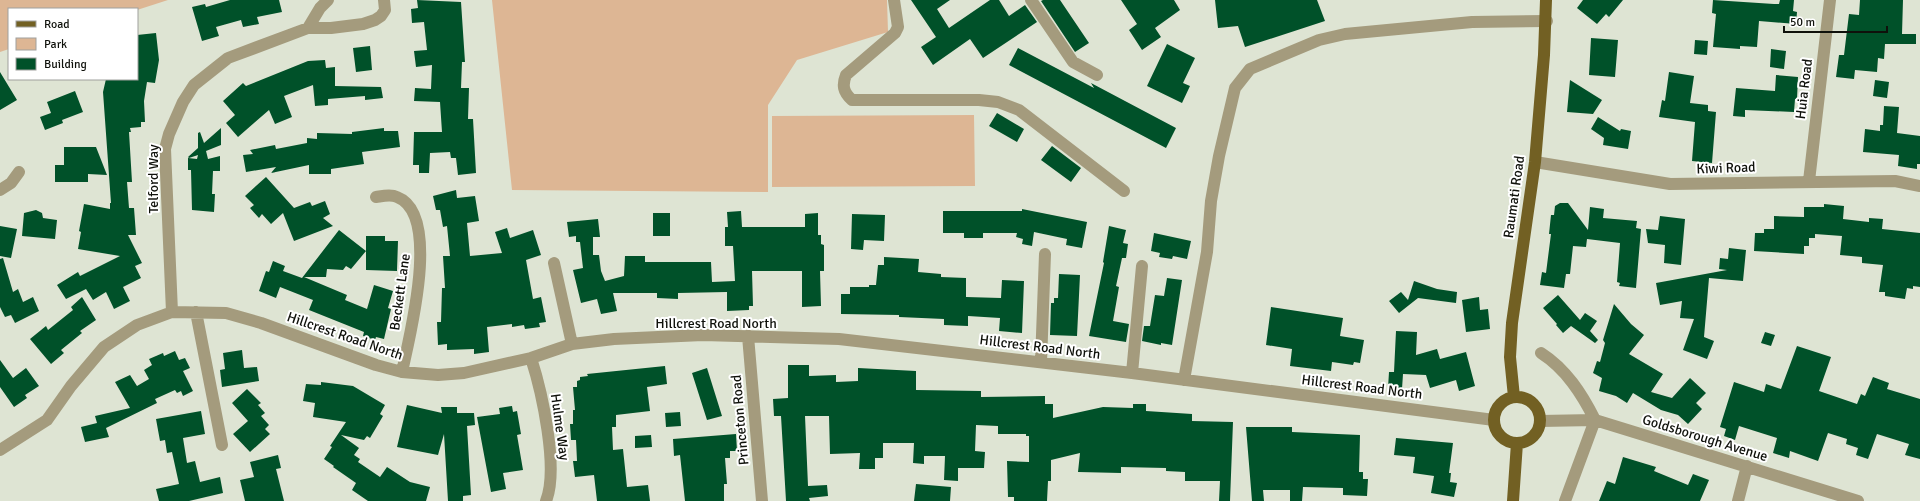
<svg xmlns="http://www.w3.org/2000/svg" width="1920" height="501" font-family="Signika,sans-serif">
<style>
.green{fill:#ddb694}
.building{fill:#005129}
.lines{fill:none;stroke-linecap:round;stroke-linejoin:round}
.minor{stroke:#a49b7d;stroke-width:12}
.major{stroke:#726023;stroke-width:12}
.labels{text-anchor:middle;dominant-baseline:central;stroke-width:4;stroke-linejoin:round;paint-order:stroke}
.street-label{font-size:14px;fill:#0f110b;stroke:#fff}
</style>
<rect width="100%" height="100%" fill="#dee4d3"/>
<!-- green -->
<path class="green" d="M0 0H168L137 10 9 9V49L0 52Z
M492 0H887L888 32 797 60 768 105V192L512 190Z
M974 115 975 186 772 187V116Z"/>
<!-- building -->
<path class="building" d="M230 0H279L282 12 257 17 259 24 243 27 241 20 216 27 219 36 202 41 192 7 205 4 206 7Z
M417 0 461 2 465 62H462L461 88H469L468 119H473L476 173 458 175 456 158H451L450 152 430 153 429 173H419V165H413L414 132H442L440 102 414 101 415 88 431 89 432 65 416 67 414 51 427 50 424 22 412 23 411 9 418 8Z
M911 0H950L937 9 949 28 990 0H999L1009 16 1025 5 1037 22 983 58 970 39 933 65 921 47 936 37Z
M1043 0H1060L1089 43 1075 52 1041 1Z
M1121 0H1174L1180 10 1155 28 1161 37 1142 50 1129 30 1137 24Z
M1215 0H1317L1325 21 1245 47 1238 26 1218 28Z
M1583 0H1623L1609 17 1606 14 1597 24 1577 8Z
M1713 0 1774 4H1779L1780 0H1794L1793 11 1797 12 1796 24 1759 21 1757 47 1740 46V49L1713 47 1716 14 1712 13Z
M1860 0H1903L1902 34H1916V44H1885L1884 59 1878 58 1877 72 1855 70 1854 79 1836 77 1839 55H1844L1849 14 1859 15Z
M156 33 159 60 155 83 147 82 144 101 145 122H141V127L130 128 131 132H129L132 182H127L129 208H134L136 235H128L142 263 135 266 141 278 123 287 130 301 114 309 106 292 93 300 86 289 66 299 57 285 78 272 80 276 120 256 78 249 81 232 79 231 84 204 110 209V203H111L103 92 106 79H137V35Z
M1591 38 1618 40 1615 77 1589 75Z
M1695 40 1708 41 1707 55 1694 54Z
M1167 44 1195 58 1183 83 1190 86 1182 103 1147 86Z
M370 46 372 70 356 72 353 48Z
M1018 48 1094 88 1091 83 1176 128 1166 148 1009 65Z
M1771 49 1786 51 1784 69 1770 67Z
M325 60 326 68 335 67V86L381 87 383 98 365 100V96L328 99V105L315 106 313 85 284 96 292 117 275 124 269 110 238 137 226 123 235 115 223 101 243 83 246 86 308 61Z
M0 72 17 100 0 110Z
M1669 72 1694 76 1690 103 1708 105V111L1716 112 1712 163 1692 161 1695 122 1659 117 1662 100 1665 101Z
M1776 75 1798 77 1797 99H1795L1794 112 1745 110V117L1733 116 1736 88 1775 91Z
M1570 80 1602 100 1593 114 1567 112Z
M1875 80 1889 82 1887 98 1873 96Z
M75 91 83 112 62 120 63 123 45 130 40 117 51 113 47 102Z
M1884 106 1899 107 1897 133 1920 136V164H1917V169L1898 166 1899 155 1863 152 1865 129 1880 131V125H1883Z
M997 113 1024 129 1017 142 989 126Z
M1598 117 1620 131 1621 129 1631 131 1628 149 1603 145 1604 138 1591 129Z
M221 128V145L206 151 208 159 220 156V171H213L212 194H215L214 212 192 210 191 170H188V158L197 159 198 155 189 158 188 157 198 148V133L200 132 204 143Z
M384 128V131H398L400 147 362 152 364 164 331 169V174H309V165L271 173 276 167 246 172 243 155 253 154 250 150 275 145 276 149 307 143V138L317 139V133L352 134V132Z
M1052 146 1081 168 1071 182 1041 160Z
M64 147H96L107 175 88 174V182H55V165H64Z
M266 177 294 208 310 202 312 206 325 201 330 214 323 218 333 226 294 241 283 213 271 224 262 214 259 218 250 208 254 205 245 196Z
M456 190 457 198 475 196 479 221 467 223 470 256 502 253 495 232 507 228 510 238 533 230 541 255 526 260 533 299 541 297 546 322 539 323 540 327 525 329 524 325 512 327V324L487 327 489 352 474 354V349L447 350V344L438 345 437 322H441L442 288H445L443 256H450L447 226 443 227 440 210H436L433 196Z
M1560 203H1568L1588 230 1590 207 1604 209 1603 218 1637 221 1636 228 1641 229 1636 288 1619 286 1620 283 1617 282 1620 243 1587 239 1586 247 1573 246 1570 274H1566L1564 288 1540 285 1542 272 1546 273 1551 234H1549L1551 215H1554L1555 206Z
M1824 204 1844 206 1843 219 1869 222V218L1883 219 1882 229 1920 233V287L1913 286V289L1907 288 1905 299 1885 296V292H1879L1883 265 1862 263V257L1840 255 1842 236 1815 234V238H1809V246H1804V254L1754 251 1755 233H1764V229H1774V216L1804 217V207H1824Z
M1022 209 1087 222 1082 248 1066 245 1067 239 1034 232 1032 246 1022 244 1023 239 1016 237 1017 233H983V238H964V233H943V211H1022Z
M36 210 42 213 43 218 57 220 55 239 22 236 24 213Z
M741 211 742 227H805V214L818 213V235H821V244L824 245V271H820L821 306 802 307V271H752L753 306H749V310L727 311V292L678 293V299L657 298V293H613L617 311 601 314 597 299 581 303 573 270 583 268 580 242H576V236L569 237 567 222 598 219 600 237H593V255H599L601 271 605 281 624 276 625 256H645V262H711L712 282 735 281 733 246H725V227H728L727 212Z
M653 213H670V236H653Z
M852 214 885 215 884 241 864 240 863 250 851 249Z
M1660 216 1685 219 1681 265 1664 263 1665 245 1648 243 1646 229 1658 230Z
M0 226 17 229 11 258 0 256Z
M1109 226 1126 230 1123 243 1128 244 1126 258H1122L1116 286 1119 287 1113 321 1129 324 1126 342 1089 336 1104 263 1103 262Z
M339 230 366 251 351 269 346 266 343 270 327 269 326 277H304L347 295 345 300 367 309 374 285 393 291 388 308 391 309 384 339 376 337 375 340 363 336 364 332 309 310 313 300 280 287 276 298 259 291 266 271 269 272 273 261 285 266 283 271 302 278Z
M1154 233 1191 241 1187 259 1173 256 1172 259 1159 257 1160 253 1151 251Z
M366 236H385V241H398L397 271 366 270Z
M1729 248 1746 250 1743 281 1709 278 1704 337 1714 341 1707 359 1683 350 1694 319 1680 318 1682 301 1660 305 1656 283 1727 270 1719 269 1720 258 1728 259Z
M884 257 919 259 918 272 941 274V277L966 278V297L1001 298 1002 280 1024 281 1022 333 999 331 1000 318 968 316V326L944 325V319L899 317V315L841 314V294H850V287H869V285H876L878 265H884Z
M3 258 13 292 18 289 23 302 33 297 39 311 15 323 11 315 5 317 0 307V259Z
M1059 274 1080 275 1077 336 1050 335 1051 303H1054V298H1058Z
M1167 278 1182 280 1172 345 1161 343V345L1142 341 1144 326H1150L1155 295 1164 296Z
M1414 281 1437 289 1457 292 1456 303 1418 298 1399 313 1389 301 1401 292 1408 300Z
M1558 295 1580 320 1585 313 1597 321 1590 331 1598 340 1595 343 1571 326 1563 333 1556 325 1557 324 1543 308Z
M82 297 96 320 80 331 82 333 61 350 64 353 51 364 30 339 46 326 48 330 73 310 71 307Z
M1479 297 1480 310 1488 309 1490 329 1466 332 1462 300Z
M1614 304 1631 324 1644 335 1629 354 1663 374 1651 392 1672 398 1690 378 1706 393 1696 403 1702 409 1688 424 1678 415 1661 410 1633 393 1627 403 1616 396 1599 391 1602 378 1593 373 1597 361 1600 362 1605 343 1603 340Z
M1271 307 1343 318 1340 336 1364 340 1360 363 1354 362 1353 365 1332 362 1331 371 1290 366 1292 349 1266 345Z
M1396 331 1417 332 1416 355 1437 349 1440 359 1466 352 1475 386 1459 391 1456 380 1430 388 1426 375 1403 374 1402 389 1388 388 1389 372H1394Z
M1765 332 1775 335 1771 346 1761 343Z
M1797 346 1831 357 1819 391 1857 404 1861 394 1865 396 1873 377 1889 383 1887 389 1920 399V459L1905 455 1909 444 1877 434 1868 459 1856 455 1858 448 1846 444 1847 439 1828 433 1818 461 1790 451 1789 458 1773 453 1777 438 1739 426 1735 440 1724 436 1726 429 1720 427 1734 382 1764 392 1766 384 1781 389Z
M242 350 244 368 257 367 259 381 222 387 220 370 225 369 223 353Z
M175 351 179 360 185 358 190 368 183 371 193 391 183 396 181 391 177 393 175 390 155 399 157 403 106 428 109 437 85 442 81 427 97 423 95 416 130 408 115 382 130 375 137 386 149 379 144 370 152 365 149 359 163 353 164 356Z
M0 360 13 378 26 368 39 386 25 395 27 398 14 407 0 387Z
M788 365H809V376L836 375V382L858 381V368L916 371V390L981 391V397L1045 396V404H1053V418L1103 407 1133 408V404H1146V411L1192 414V421L1233 422 1230 501H1219L1220 481H1185V472L1166 471V468L1121 467V473L1078 472 1080 453 1051 460V481H1048L1047 501H1014V497H1008L1007 461 1029 462V436H1026V434H998V426L976 425 975 451 985 452 984 468H958V481L944 480 945 456H924V464L913 463 914 443H883V458H875V469H859L860 453 830 454 829 416H805L808 486 827 485 828 496 809 498 810 501H786L781 416H774L773 399 788 398Z
M665 366 667 384 647 387 650 411 616 415V427H612L613 450 623 449 627 487 648 485 650 501H597L594 475 575 477 573 461H577L576 440H571L570 424H573V410H575L573 387H577V381L580 380V377L588 376 587 374Z
M707 368 722 416 707 420 692 373Z
M321 382 353 386 385 405 380 414 383 416 370 438 367 436 364 440 341 435 359 448 354 455 360 459 358 462 380 477 387 467 410 482 430 487 426 501H368L352 490 356 483 333 467 334 466 324 459 332 447 330 446 346 422 313 417 315 403 303 401 306 384 321 385Z
M247 389 261 403 258 405 265 413 261 416 269 425 265 429 270 434 250 452 233 434 248 421 232 403Z
M407 405 442 413 441 407H457V413H474L475 425 467 426 471 495 463 496V501H448L444 434 438 455 397 447Z
M512 406 513 412 517 411 521 434 517 435 523 470 503 473 506 489 491 492 477 417 500 414 499 408Z
M201 411 205 434 183 438 187 463 195 461 200 482 220 477 223 493 189 501H159L156 489 179 484 172 452 167 453 165 440 160 441 156 419Z
M680 412 681 426 666 427 665 413Z
M1246 427H1292V432L1360 435 1359 472H1363V479H1368L1367 496 1343 495V488L1303 487 1302 501H1290V490H1263L1264 501H1252Z
M736 434 737 451H730V458H725L727 484H724V501H685L680 455 674 456 673 439Z
M651 435 652 447 635 448V436Z
M1396 438 1453 443 1449 473H1451L1450 482 1457 483 1454 497 1431 493 1434 476 1413 473 1415 457 1394 455Z
M278 455 281 468 276 469 284 501H245L240 480 254 477 250 462Z
M1623 457 1656 467 1654 471 1688 485 1693 474 1709 480 1700 501H1599L1607 481 1615 484Z
M916 484 951 487 950 501H914Z"/>
<g class="lines">
<!-- minor -->
<path class="minor" d="M894 0 898 27 895 33 846 75C842 85 843 92 852 100H979L998 102 1019 110 1124 191
M1031 0 1073 62 1097 75
M308 28 320 8 328 0
M1535 162 1670 184 1895 181 1920 186
M1809 181 1830 0
M0 190 11 183 19 172
M376 197C383 196 391 194 397 197 442 214 409 338 402 372
M554 263 572 344
M172 312 165 149 169 134 183 102 194 85 228 58 308 28H331L363 24 375 20 381 16 385 10 384 0
M196 312 222 445
M748 336 762 501
M1541 353C1566 369 1582 394 1595 420L1565 501
M531 358C542 392 559 469 546 501
M1041 362 1045 254
M1132 373 1142 266
M1184 380 1207 252 1211 201 1219 156 1235 88 1250 69 1319 40 1345 34 1472 22 1547 21
M1540 421 1595 420 1858 501
M0 450 47 420 71 386 104 347 137 325 172 312 226 313 261 323 376 365 402 372 438 375 464 373 531 358 572 344 614 339 703 335 839 339 1132 373 1494 420
M1738 501 1747 466"/>
<!-- major -->
<path class="major" d="M1514 397 1510 357 1512 323 1535 162 1544 55 1546 0
M1494 420a23 23 0 1 1 46 0a23 23 0 1 1-46 0Z
M1513 501 1517 443"/>
</g>
<g class="labels">
<!-- street labels -->
<g class="street-label">
<text transform="translate(1804 89) rotate(-83)">Huia Road</text>
<text transform="translate(1726 168) rotate(-2)">Kiwi Road</text>
<text transform="translate(153 179) rotate(-90)">Telford Way</text>
<text transform="translate(1514 197) rotate(-82)">Raumati Road</text>
<text transform="translate(400 292) rotate(-82)">Beckett Lane</text>
<text x="716" y="323">Hillcrest Road North</text>
<text transform="translate(345 336) rotate(19)">Hillcrest Road North</text>
<text transform="translate(1040 347) rotate(7)">Hillcrest Road North</text>
<text transform="translate(1362 387) rotate(7)">Hillcrest Road North</text>
<text transform="translate(740 420) rotate(-95)">Princeton Road</text>
<text transform="translate(560 427) rotate(82)">Hulme Way</text>
<text transform="translate(1705 438) rotate(17)">Goldsborough Avenue</text>
</g>
</g>
<!-- legend -->
<rect x="8" y="8" width="130" height="72" fill="#ffffff" stroke="#9fa09d"/>
<rect x="16" y="21" width="20" height="6" fill="#726023" stroke="#9fa09d"/>
<text x="44" y="28" font-size="12" fill="#0f110b">Road</text>
<rect x="16" y="38" width="20" height="12" fill="#ddb694" stroke="#9fa09d"/>
<text x="44" y="48" font-size="12" fill="#0f110b">Park</text>
<rect x="16" y="58" width="20" height="12" fill="#005129" stroke="#9fa09d"/>
<text x="44" y="68" font-size="12" fill="#0f110b">Building</text>
<!-- scale -->
<path d="M1784 26v6h103v-6" fill="none" stroke="#0f110b" stroke-width="2"/>
<text x="1790" y="26" font-size="12" fill="#0f110b" stroke="#ffffff" stroke-width="3" paint-order="stroke">50 m</text>
</svg>
